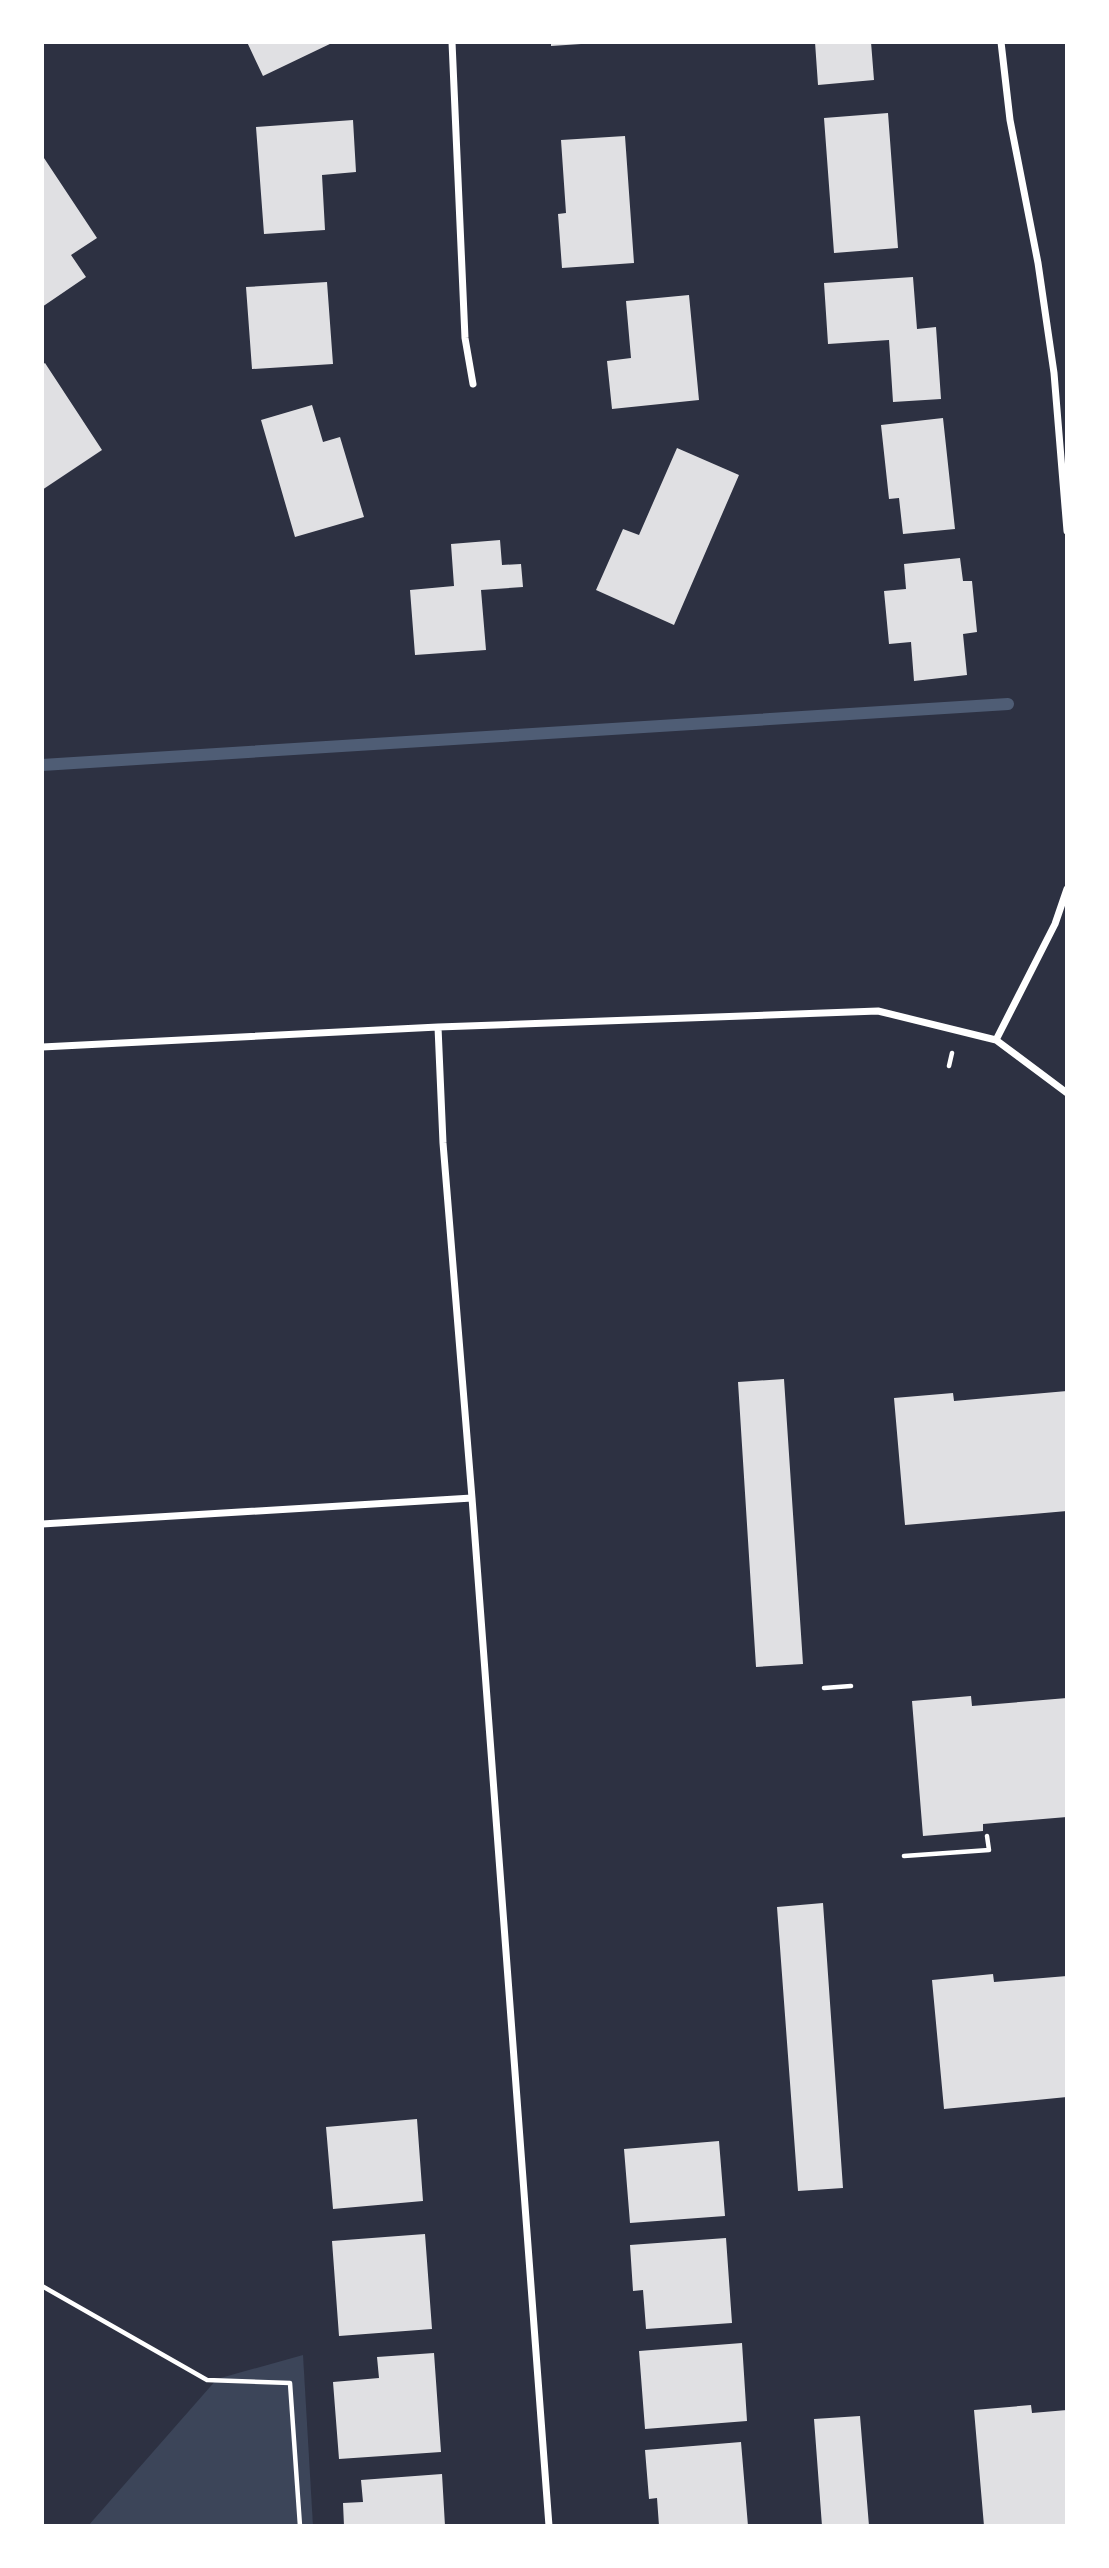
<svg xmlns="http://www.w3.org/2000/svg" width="1109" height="2568" font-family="'Varela Round',sans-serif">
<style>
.green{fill:#3c4559}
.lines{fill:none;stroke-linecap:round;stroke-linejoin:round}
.stream{stroke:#4f5d75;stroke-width:12}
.building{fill:#e0e0e3}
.path{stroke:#fff;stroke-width:4.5}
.minor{stroke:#fff;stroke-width:7}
</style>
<rect width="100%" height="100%" fill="#2d3142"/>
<!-- green -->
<path class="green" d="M303 2355 313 2526H88L217 2379Z"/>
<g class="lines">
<!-- stream -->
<path class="stream" d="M42 765 1008 704"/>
</g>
<!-- building -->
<path class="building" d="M247 42H334L263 76Z
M551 42H581V44L551 46Z
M815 42H871L874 80 818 85Z
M888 113 898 248 834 253 824 118Z
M353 120 356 172 322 175 325 230 264 234 256 127Z
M625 136 634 263 562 268 558 214 566 213 561 140Z
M42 155 97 238 71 255 86 277 42 307Z
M913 277 917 329 936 327 941 399 893 402 889 340 828 344 824 283Z
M327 282 333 364 252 369 246 287Z
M689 295 699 400 612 409 607 361 631 358 626 301Z
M45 363 102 450 42 490V365Z
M312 405 323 442 340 437 364 517 295 537 261 420Z
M943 418 955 529 903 534 899 498 889 499 881 425Z
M677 448 739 475 674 625 596 590 623 529 639 535Z
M500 540 502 565 521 564 523 587 481 590 486 650 415 655 410 590 454 586 451 544Z
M960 558 963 581H972L977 632 963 634 967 675 914 681 911 642 889 644 884 591 906 589 904 564Z
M784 1379 803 1664 756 1667 738 1382Z
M1067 1391V1511L905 1525 894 1398 953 1393 954 1401Z
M971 1696 972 1706 1067 1698V1817L983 1824V1831L923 1836 912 1701Z
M823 1903 843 2188 798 2191 777 1907Z
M993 1974 994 1982 1067 1976V2097L944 2109 932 1980Z
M417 2119 423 2201 333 2209 326 2127Z
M719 2141 725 2216 630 2223 624 2149Z
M425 2234 432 2329 339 2336 332 2241Z
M726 2238 732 2323 646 2329 643 2290 633 2291 630 2245Z
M742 2343 747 2421 645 2429 639 2351Z
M434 2353 441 2452 339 2459 333 2382 379 2378 377 2357Z
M1031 2405 1032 2413 1067 2410V2526H984L974 2410Z
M860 2416 869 2526H822L814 2419Z
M741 2442 748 2526H659L657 2498 649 2499 645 2450Z
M442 2474 445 2526H344L343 2503 363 2502 361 2480Z"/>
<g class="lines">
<!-- path -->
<path class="path" d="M949 1066 952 1053
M824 1688 851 1686
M904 1856 989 1850 987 1836
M42 2286 207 2380 290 2383 300 2526"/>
<!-- minor -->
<path class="minor" d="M452 42 465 338 473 384
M1001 42 1010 120 1038 263 1054 373 1067 531
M438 1027 443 1143 472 1498 549 2526
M996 1040 1055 924 1067 889
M42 1047 438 1027 878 1011 996 1040 1067 1093
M42 1524 472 1498"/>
</g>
<!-- border -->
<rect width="1109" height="2568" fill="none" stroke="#ffffff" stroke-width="88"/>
</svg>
